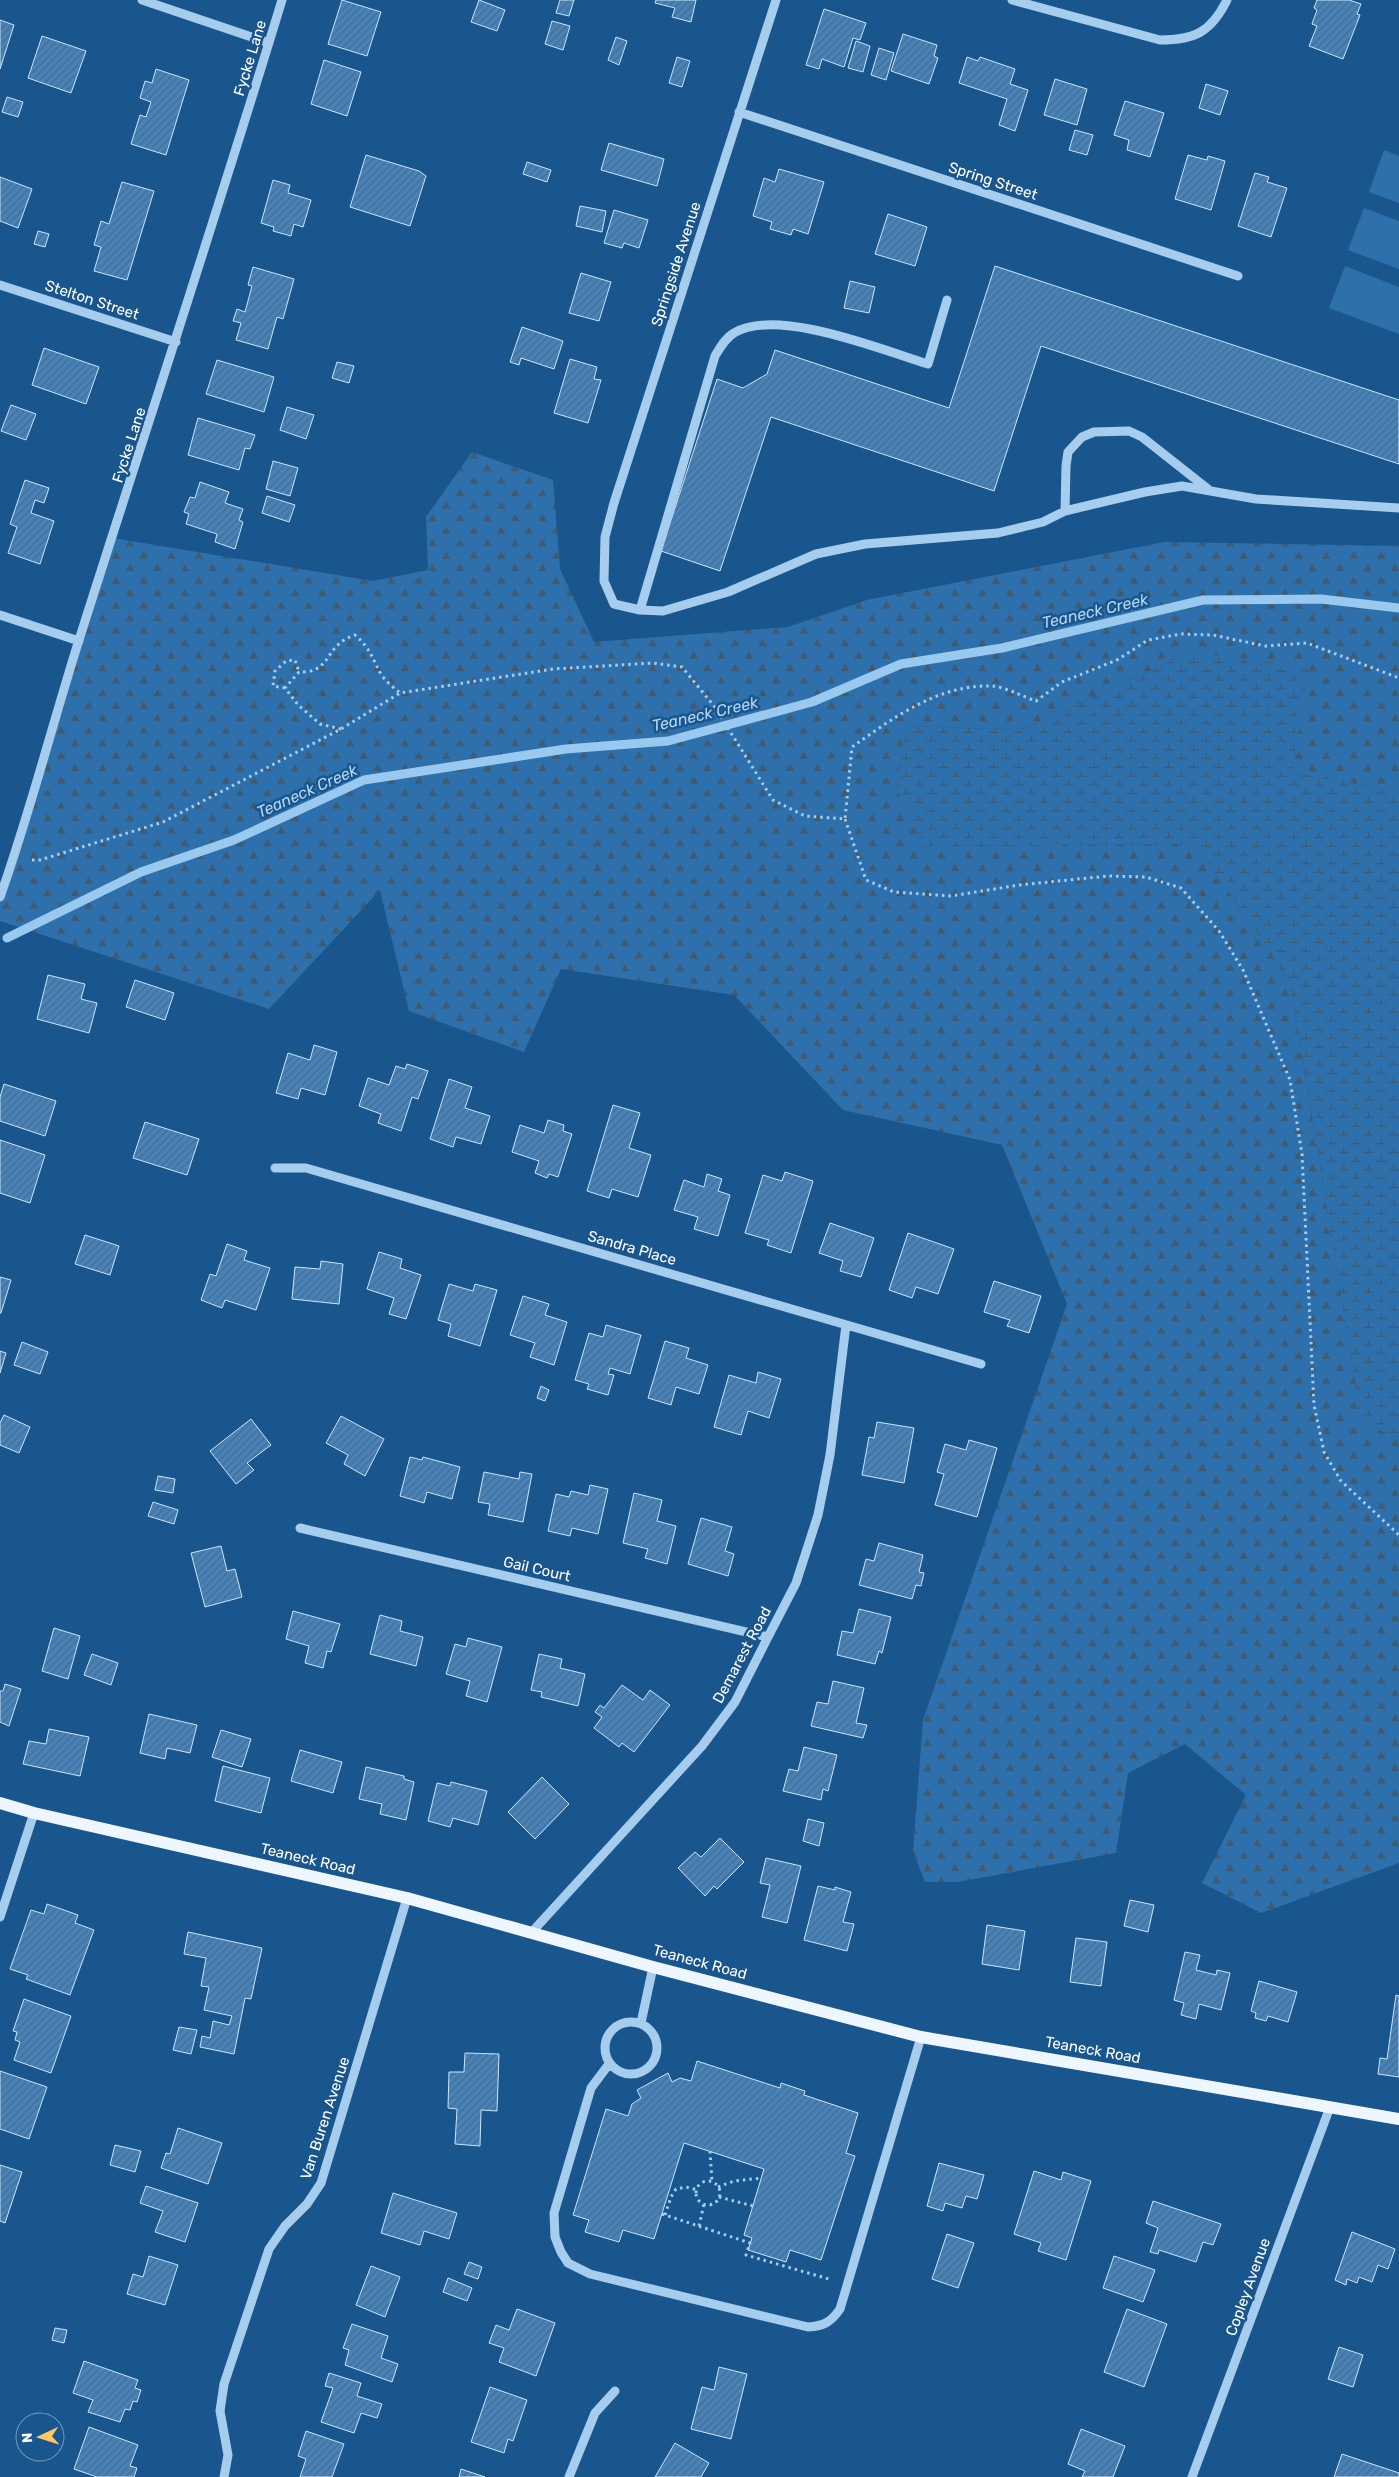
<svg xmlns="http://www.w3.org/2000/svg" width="1399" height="2477" font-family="Rubik,sans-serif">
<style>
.forest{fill:url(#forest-firs)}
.wetland{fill:url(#wetland-marsh)}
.pitch{fill:#2d70ac}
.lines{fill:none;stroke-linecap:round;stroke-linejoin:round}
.stream{stroke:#9ac9f0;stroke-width:9}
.building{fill:url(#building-hatch);stroke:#cde5fa}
.path{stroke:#a7cdee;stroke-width:3;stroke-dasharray:2.5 4;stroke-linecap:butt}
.minor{stroke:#a7cdee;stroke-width:9}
.major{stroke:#eef6ff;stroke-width:12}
.labels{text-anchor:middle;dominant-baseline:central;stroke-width:5;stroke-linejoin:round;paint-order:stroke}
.street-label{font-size:15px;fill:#fff;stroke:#1a568e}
.water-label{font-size:16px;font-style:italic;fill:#b3d7f5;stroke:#1a568e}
</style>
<defs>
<pattern id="forest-firs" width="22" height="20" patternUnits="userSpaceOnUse" patternTransform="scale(1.25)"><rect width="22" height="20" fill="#2d70ac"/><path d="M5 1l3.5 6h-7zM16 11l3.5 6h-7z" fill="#405a72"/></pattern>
<pattern id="wetland-marsh" width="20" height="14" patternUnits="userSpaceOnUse" patternTransform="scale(1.25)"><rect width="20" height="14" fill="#2d70ac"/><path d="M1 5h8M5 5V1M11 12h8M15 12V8" fill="none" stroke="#405a72"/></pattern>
<pattern id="building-hatch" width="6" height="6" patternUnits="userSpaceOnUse" patternTransform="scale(1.25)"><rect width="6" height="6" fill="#4782b8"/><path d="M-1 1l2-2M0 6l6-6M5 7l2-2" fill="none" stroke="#496c8d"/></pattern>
</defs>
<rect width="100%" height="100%" fill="#1a568e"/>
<!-- forest -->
<path class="forest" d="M472 452 553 480 560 569 594 642 788 627 867 600 1164 542 1399 546V791L1292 773 1191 652 1021 730 906 726 925 846 1196 844 1290 981 1362 1423 1399 1437V1863L1261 1913 1202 1883 1246 1795 1185 1744 1128 1773 1116 1853 958 1882H925L913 1851 923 1720 1067 1304 1002 1145 843 1110 734 995 561 969 524 1052 409 1011 380 890 269 1009 0 921V897L113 538 373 581 428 570 426 517Z"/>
<!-- wetland -->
<path class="wetland" d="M1191 652 1309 667 1292 773 1399 791V1437L1362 1424 1290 981 1196 844 925 846 896 788 906 726 1021 730Z"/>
<!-- pitch -->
<path class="pitch" d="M1384 150 1399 156V203L1369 192Z
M1364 208 1399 221V269L1348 250Z
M1345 266 1399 287V334L1329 308Z"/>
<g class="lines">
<!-- stream -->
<path class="stream" d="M7 938 141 872 234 840 364 780 566 749 668 741 812 702 901 664 1002 648 1203 600 1321 599 1399 608"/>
</g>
<!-- building -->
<path class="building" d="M342 0 381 12 367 56 328 44Z
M479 0 505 10 497 31 471 22Z
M560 0H574L569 16 556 13Z
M656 0H696L691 22 672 17 675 8 655 3Z
M1317 0H1349L1361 4 1357 14 1360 15 1343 59 1309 46 1317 26 1312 24 1317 10 1314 8Z
M824 9 866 23 860 40 853 38 844 67 822 59 819 69 806 65Z
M0 20 14 25 0 69Z
M552 21 570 26 563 50 545 44Z
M903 34 937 45 934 56 938 58 929 84 891 71Z
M42 36 86 51 71 93 28 78Z
M616 37 627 41 619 65 608 60Z
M856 41 870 46 863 72 848 68Z
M879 48 894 53 886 80 871 75Z
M677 57 690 61 682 87 669 83Z
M967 57 978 61 980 57 1015 69 1010 84 1028 90 1015 131 999 125 1007 99 959 83Z
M324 60 361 72 347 116 311 104Z
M156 69 189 80 166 155 131 144 140 115 146 117 151 102 140 98 145 81 152 83Z
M1055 79 1087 89 1077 125 1044 115Z
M1206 84 1228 91 1220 115 1199 108Z
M7 97 23 102 18 117 2 112Z
M1125 101 1164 113 1150 157 1127 150 1129 140 1114 135Z
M1075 130 1093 135 1087 155 1069 150Z
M609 143 664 159 657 186 601 170Z
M366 155 419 171 426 176 410 226 350 207Z
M1188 155 1207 160 1208 156 1225 161 1211 210 1175 199Z
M527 162 551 170 547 182 523 174Z
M779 169 824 182 808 234 793 229 791 235 770 229 772 222 753 216 764 178 775 182Z
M1255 173 1269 177 1267 182 1287 188 1271 237 1238 226Z
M0 177 32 189 18 228 0 221Z
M273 180 290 185 288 193 311 200 303 227 294 224 291 236 273 231 274 227 261 223Z
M122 182 154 191 127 280 94 271 101 247 94 245 101 221 109 224Z
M580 206 606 211 602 232 576 226Z
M614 210 648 220 639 248 624 243 622 248 604 243Z
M888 214 927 227 915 266 875 254Z
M38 231 49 234 45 247 34 244Z
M995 266 1399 400V464L1041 346 994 491 771 417 720 571 661 551 717 379 743 388 767 374 775 350 949 408Z
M253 267 294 279 283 319 277 317 268 349 236 340 241 323 233 321 237 309 245 312 252 286 248 285Z
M581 273 611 282 599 321 569 313Z
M850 281 875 287 869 313 844 308Z
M522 327 563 341 554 369 521 358 519 365 510 362Z
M44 348 99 367 86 404 32 385Z
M570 359 597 367 594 379 601 380 588 423 554 413Z
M217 360 274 377 264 412 206 394Z
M337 362 354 366 349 383 332 378Z
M11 405 36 414 26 440 1 431Z
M287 407 314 415 306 439 280 430Z
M198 418 255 435 250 449 245 448 239 470 188 455Z
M273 461 298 468 290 496 266 489Z
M25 480 49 488 44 503 35 500 31 513 54 521 40 564 8 553 17 527 10 524Z
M200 482 229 492 225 503 243 509 239 520 243 522 235 549 215 542 217 534 186 524 189 514 184 512 190 497 195 498Z
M267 496 295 505 289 522 262 513Z
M48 975 85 984 81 999 97 1003 89 1033 37 1019Z
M135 980 174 993 165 1020 126 1007Z
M314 1045 337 1052 325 1095 301 1088 298 1099 276 1093 288 1053 310 1060Z
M407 1064 428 1071 418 1099 412 1097 401 1131 378 1123 381 1114 359 1106 368 1078 389 1085 396 1066 405 1069Z
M449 1079 472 1087 465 1108 490 1116 481 1144 456 1137 453 1147 430 1139Z
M4 1084 56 1101 45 1136 0 1121V1097Z
M613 1105 640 1113 629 1148 651 1155 638 1197 612 1189 609 1198 587 1191Z
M548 1120 564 1125 563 1131 572 1134 558 1177 549 1174 547 1178 535 1173 539 1161 512 1152 520 1125 544 1133Z
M145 1122 199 1139 187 1175 133 1158Z
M0 1140 45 1155 30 1203 0 1193Z
M785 1172 813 1181 791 1253 767 1245 769 1240 745 1233 763 1175 782 1181Z
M707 1174 722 1179 718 1191 730 1195 718 1236 694 1229 698 1217 674 1210 684 1180 704 1187Z
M830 1223 874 1238 861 1277 840 1271 843 1261 819 1253Z
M908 1233 954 1249 938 1294 916 1287 912 1298 889 1290Z
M85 1235 119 1246 110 1275 75 1264Z
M227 1244 247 1251 244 1260 270 1268 256 1310 225 1300 222 1308 201 1300 210 1274 216 1276Z
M379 1252 402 1259 400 1268 421 1275 406 1319 389 1314 394 1298 367 1289Z
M321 1261 343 1264 339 1304 292 1299 295 1267 320 1269Z
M0 1277 11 1280 1 1313H0Z
M994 1281 1041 1296 1029 1333 1007 1326 1010 1320 984 1312Z
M449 1284 473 1291 475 1284 497 1290 480 1346 448 1336 451 1324 438 1320Z
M523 1296 549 1304 545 1315 567 1322 554 1365 530 1357 535 1343 510 1335Z
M606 1325 641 1335 630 1374 610 1368 608 1374 614 1375 608 1395 587 1389 589 1384 575 1380 589 1333 603 1337Z
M665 1341 689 1348 686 1358 708 1365 699 1394 676 1387 671 1405 648 1398Z
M22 1342 48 1352 40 1374 14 1365Z
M0 1351 6 1353 0 1373Z
M758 1372 781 1379 769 1418 748 1411 741 1435 714 1427 729 1375 756 1383Z
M541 1386 549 1390 545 1401 537 1398Z
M4 1415 30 1427 19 1453 0 1445V1423Z
M341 1416 384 1439 365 1476 344 1464 348 1455 326 1443Z
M251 1419 271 1445 247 1463 254 1470 236 1484 210 1451Z
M877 1422 914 1428 904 1483 862 1475 869 1437 874 1438Z
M969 1440 997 1448 977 1517 935 1505 944 1474 937 1472 945 1444 966 1450Z
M410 1457 422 1460 423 1457 460 1467 452 1499 427 1492 424 1503 400 1496Z
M484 1472 519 1479 520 1472 532 1474 523 1522 488 1515 490 1504 478 1502Z
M158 1476 175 1479 173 1493 155 1490Z
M590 1485 608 1489 598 1534 572 1528 570 1536 548 1531 556 1494 569 1497 571 1491 588 1495Z
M634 1493 662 1500 657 1521 676 1526 667 1564 645 1558 648 1549 623 1543Z
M153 1502 178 1510 174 1524 148 1516Z
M701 1518 732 1527 725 1551 734 1554 728 1576 688 1564Z
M879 1543 923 1555 919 1572 924 1573 921 1586 916 1585 912 1599 859 1585 866 1559 874 1561Z
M221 1546 227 1571 235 1569 242 1597 205 1607 191 1553Z
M859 1609 891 1617 882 1653 879 1651 875 1664 837 1655 842 1631 853 1633Z
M293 1611 340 1624 331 1652 327 1651 323 1668 305 1663 309 1646 286 1639Z
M380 1615 402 1621 400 1631 423 1637 416 1666 370 1654Z
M54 1628 80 1636 68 1679 42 1671Z
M468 1638 502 1647 487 1702 466 1696 470 1681 446 1674 455 1644 466 1647Z
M92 1654 118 1663 111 1685 84 1675Z
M539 1654 562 1659 560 1668 585 1674 578 1706 541 1697 542 1692 531 1690Z
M833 1681 864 1688 856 1723 867 1725 863 1738 811 1726 817 1702 828 1704Z
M5 1684 21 1689 9 1726 0 1722V1691H3Z
M622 1685 643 1700 650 1690 670 1705 634 1752 622 1743 619 1747 594 1728 602 1717 595 1712 600 1705 604 1708Z
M149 1714 197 1725 190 1753 167 1748 165 1759 140 1753Z
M49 1729 89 1737 80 1776 23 1764 29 1741 46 1744Z
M221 1730 251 1739 242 1767 212 1757Z
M804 1747 837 1755 828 1791 823 1789 821 1800 783 1791 789 1769 798 1771Z
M300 1750 342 1762 333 1793 291 1781Z
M223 1766 270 1778 261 1813 215 1801Z
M366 1767 404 1776V1779L414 1782 406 1820 380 1814 382 1804 359 1799Z
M542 1777 569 1804 535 1839 508 1812Z
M451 1782 487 1791 478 1825 453 1818 450 1827 428 1821 437 1783 450 1786Z
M808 1819 824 1823 819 1846 803 1841Z
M720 1838 744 1862 717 1889 714 1886 705 1896 678 1868 695 1852 701 1857Z
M766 1858 801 1866 787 1923 762 1917 770 1885 760 1883Z
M818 1886 835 1890V1887L851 1892 843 1922 854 1924 847 1951 804 1940Z
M1130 1900 1154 1905 1148 1932 1124 1926Z
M47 1904 78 1915 75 1923 94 1930 70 1995 26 1979 28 1975 10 1969 31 1910 44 1914Z
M987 1925 1025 1931 1019 1970 982 1964Z
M188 1932 262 1948 251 1999 245 1998 234 2054 200 2047 202 2036 210 2038 213 2021 229 2025 232 2016 204 2010 209 1987 201 1986 206 1958 184 1954Z
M1076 1938 1107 1942 1101 1986 1070 1982Z
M1185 1952 1200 1955 1196 1970 1216 1975 1217 1970 1230 1973 1221 2010 1199 2004 1196 2019 1181 2015 1184 2003 1174 2000Z
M1259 1981 1297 1992 1288 2022 1268 2016 1266 2021 1255 2018 1256 2013 1251 2011Z
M1396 1995 1399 1996V2077L1378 2074 1380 2058 1387 2059Z
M24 1999 71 2016 51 2073 14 2060 20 2042 15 2040 17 2032 13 2031Z
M179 2027 197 2030 191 2054 173 2050Z
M465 2053 499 2054 497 2111 481 2110 480 2146 455 2144 457 2109 448 2108 449 2072H464Z
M697 2061 780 2088 781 2083 805 2091 804 2095 858 2113 846 2153 855 2156 821 2260 790 2250 786 2262 748 2250 752 2238 744 2235 764 2169 684 2143 654 2239 623 2230 619 2242 585 2232 589 2220 573 2215 606 2109 628 2116 632 2104 641 2098 637 2090 668 2073 672 2082 680 2078 691 2081Z
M0 2071 47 2087 29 2139 0 2129Z
M178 2128 222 2143 208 2184 161 2168 166 2153 170 2154Z
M115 2145 141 2151 135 2172 110 2165Z
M939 2163 984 2175 977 2199 966 2196 962 2208 945 2203 943 2211 927 2206Z
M0 2165 22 2172 5 2223 0 2221Z
M1034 2171 1061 2180 1063 2172 1091 2181 1066 2260 1038 2251 1041 2243 1014 2234Z
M146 2186 198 2203 185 2242 155 2232 163 2211 140 2203Z
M393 2193 457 2213 449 2239 424 2231 420 2245 381 2233Z
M1153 2201 1221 2224 1213 2245 1203 2242 1196 2262 1159 2250 1158 2254 1150 2252 1158 2228 1146 2223Z
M1352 2232 1395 2249 1388 2269 1378 2265 1372 2282 1359 2277 1357 2283 1347 2279 1346 2285 1335 2280Z
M947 2234 974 2243 958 2288 932 2279Z
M149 2256 178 2265 165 2305 127 2294 133 2274 143 2277Z
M1114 2256 1155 2270 1143 2302 1103 2288Z
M469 2262 482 2267 478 2279 464 2274Z
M371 2266 400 2277 385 2317 356 2305Z
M448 2278 472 2288 467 2301 443 2292Z
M517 2309 555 2323 536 2376 499 2362 504 2348 489 2343 496 2325 509 2330Z
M1127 2309 1167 2324 1144 2387 1104 2372Z
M352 2324 388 2336 381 2358 398 2364 392 2382 345 2365 349 2350 343 2348Z
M55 2328 67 2330 64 2343 52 2340Z
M1339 2347 1363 2355 1353 2387 1328 2379Z
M84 2361 138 2380 135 2388 141 2390 137 2402 133 2401 130 2410 125 2409 120 2422 88 2412 93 2400 73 2393Z
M719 2367 747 2374 731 2439 691 2429 702 2387 714 2390Z
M329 2373 361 2383 357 2396 382 2404 377 2418 361 2413 354 2433 321 2422 333 2388 325 2386Z
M490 2387 527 2400 513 2441 508 2439 504 2453 471 2442Z
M89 2427 138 2445 130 2466 137 2468 134 2477H97L74 2469Z
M1081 2429 1125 2446 1113 2477H1082L1085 2471 1068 2464Z
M306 2431 344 2444 332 2477H300L306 2459 298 2456Z
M675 2443 709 2463 701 2477H655Z
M1342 2454 1399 2473V2477H1334Z
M461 2469 485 2477H459Z"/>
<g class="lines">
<!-- path -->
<path class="path" d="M285 688 273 686 275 671 286 661 295 660 299 672
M341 729 320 724 298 705 285 688 299 672C303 672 310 672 314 670 332 662 328 644 355 635 372 650 372 659 382 676 387 682 394 688 400 693
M845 819 866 880 894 892 951 896 1019 885 1108 876 1146 877 1181 888 1219 931 1243 970 1290 1080 1302 1154 1314 1405 1324 1452 1341 1481 1399 1535
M32 860H40L163 822 341 729 400 693 553 669 653 663 682 667 714 706 773 800 805 816 845 819 852 747C893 718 939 684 992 686 1006 687 1023 697 1036 701L1062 682 1117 660 1148 640 1181 634 1213 635 1265 646 1307 643 1399 678
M710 2151 712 2182
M696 2193a12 12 0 1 1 24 0a12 12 0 1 1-24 0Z
M718 2187 734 2181 762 2178
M719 2197 753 2206
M662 2214 750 2243 746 2255 829 2279
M665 2215 671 2197 676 2189 686 2187 698 2190
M699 2226 704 2204"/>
<!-- minor -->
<path class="minor" d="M142 0 269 43
M776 0 614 503 605 537 604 581 614 604 640 610 663 611 728 592 816 554 865 544 998 533 1043 522 1065 511 1145 492 1182 486 1256 499 1399 508
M1012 0 1160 40C1195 40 1211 32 1227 0
M739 112 1238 276
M0 285 176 342
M1065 511 1066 466 1068 452 1082 437 1094 432 1129 431 1142 437 1208 489
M640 610 715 356C720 348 725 338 734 333 777 307 882 350 928 364L947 300
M0 615 79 641
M0 897C30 813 52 725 79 640 147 426 217 214 282 0
M275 1168H306L981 1364
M300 1528 768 1637
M0 1917 34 1813
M531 1933 702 1746 735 1702 768 1637 796 1583 818 1515 830 1455 846 1325
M605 2048a26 26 0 1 1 52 0a26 26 0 1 1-52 0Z
M641 2023 653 1967
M609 2064 591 2088 554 2213 555 2237 561 2252 568 2263 590 2274 808 2327C824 2326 831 2322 840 2309L921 2037
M224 2477 228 2455 220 2411 224 2384 269 2249 285 2226 307 2204 321 2183 407 1898
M569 2477 595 2413 615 2391
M1192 2477 1330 2107"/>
<!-- major -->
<path class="major" d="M0 1803 34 1813 407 1898 653 1967 921 2037 1399 2119"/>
</g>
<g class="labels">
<!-- street labels -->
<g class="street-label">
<text transform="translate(250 58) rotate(-73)">Fycke Lane</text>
<text transform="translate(993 181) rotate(18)">Spring Street</text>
<text transform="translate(676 264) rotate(-72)">Springside Avenue</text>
<text transform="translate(92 300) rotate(18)">Stelton Street</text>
<text transform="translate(129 445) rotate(-72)">Fycke Lane</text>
<text transform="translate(632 1248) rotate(16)">Sandra Place</text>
<text transform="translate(537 1569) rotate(13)">Gail Court</text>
<text transform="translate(742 1655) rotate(-62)">Demarest Road</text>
<text transform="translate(308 1859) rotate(13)">Teaneck Road</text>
<text transform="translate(700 1962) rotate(15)">Teaneck Road</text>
<text transform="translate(1093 2050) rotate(10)">Teaneck Road</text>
<text transform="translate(325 2118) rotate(-72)">Van Buren Avenue</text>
<text transform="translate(1248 2287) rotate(-70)">Copley Avenue</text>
</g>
<!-- water labels -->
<g class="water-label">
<text transform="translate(1095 611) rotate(-13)">Teaneck Creek</text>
<text transform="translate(705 714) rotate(-13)">Teaneck Creek</text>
<text transform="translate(307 791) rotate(-24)">Teaneck Creek</text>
</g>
</g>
<!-- north arrow -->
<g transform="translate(40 2437) rotate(266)"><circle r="24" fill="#1a568e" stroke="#769abb"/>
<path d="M0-4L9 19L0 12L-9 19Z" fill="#ffc664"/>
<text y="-8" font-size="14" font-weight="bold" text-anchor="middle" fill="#ffffff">N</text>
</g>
</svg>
